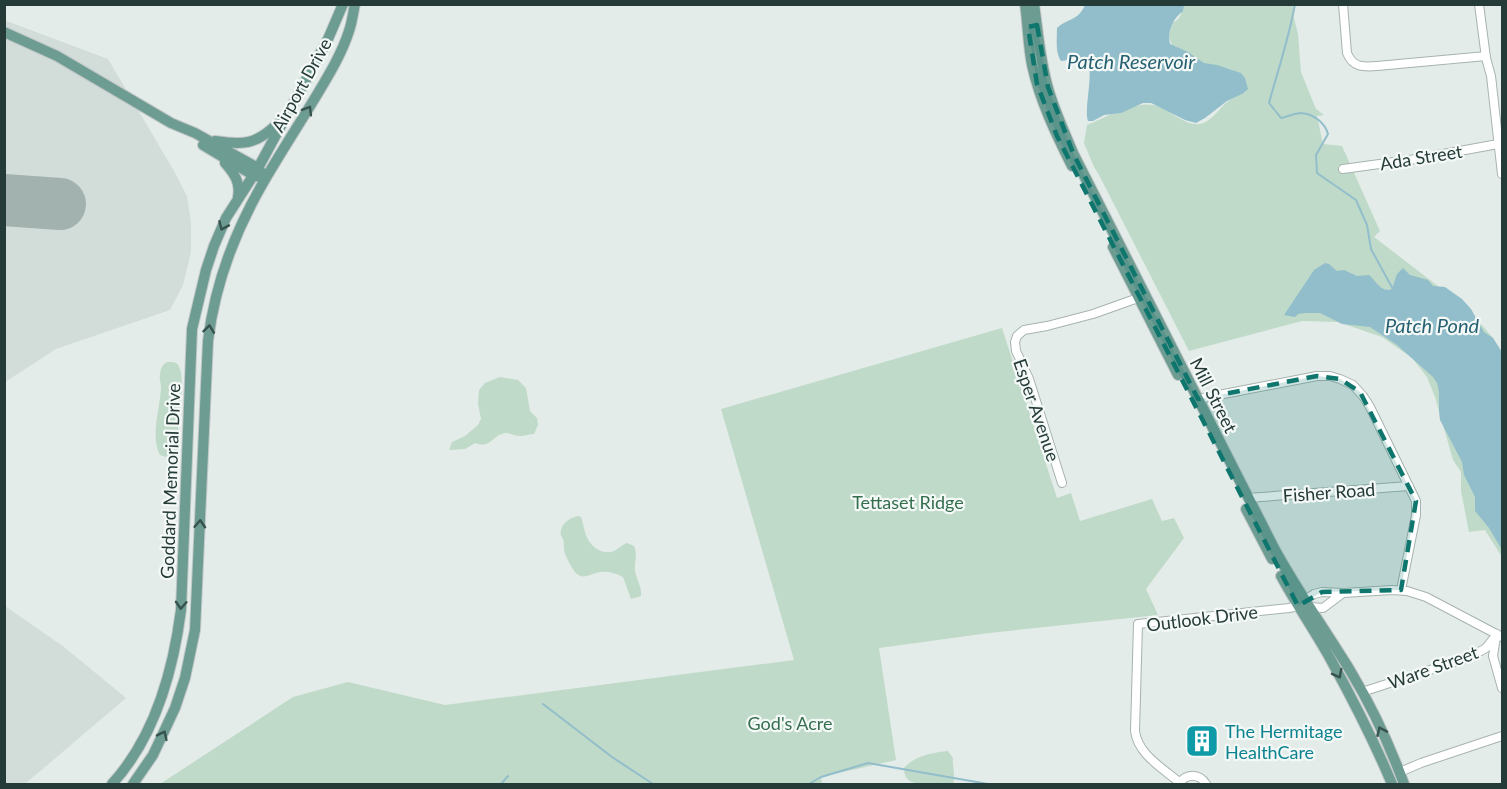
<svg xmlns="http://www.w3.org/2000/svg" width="1507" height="789" font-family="Lato,sans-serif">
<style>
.built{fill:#d2dcd8}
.green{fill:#bfdac8}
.water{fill:#92becb}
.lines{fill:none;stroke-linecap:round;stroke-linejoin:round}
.stream{stroke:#92becb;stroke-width:2}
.runway{stroke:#a2b2ae;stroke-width:52}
.minor-casing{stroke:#a7b3b0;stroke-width:10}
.major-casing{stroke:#c2c8c7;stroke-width:12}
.minor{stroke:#fff;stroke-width:8}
.major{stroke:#6d9c93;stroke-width:10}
.oneway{stroke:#37534e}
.marked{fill:#0f766e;fill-opacity:0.2;stroke:#0f766e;stroke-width:4.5;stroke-dasharray:12 8;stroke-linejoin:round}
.labels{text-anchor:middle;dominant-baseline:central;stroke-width:4.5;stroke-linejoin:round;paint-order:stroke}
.street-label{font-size:18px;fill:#253b37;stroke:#f4f9f7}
.park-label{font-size:18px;fill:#346e4e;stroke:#f4f9f7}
.culture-label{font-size:18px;fill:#0d838f;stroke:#f4f9f7;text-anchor:start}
.water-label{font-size:20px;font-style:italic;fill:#266071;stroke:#f4f9f7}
</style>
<rect width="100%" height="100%" fill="#e4ece9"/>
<!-- built -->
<path class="built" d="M4 20 108 59 174 171 187 196 191 222V252L183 285 170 310 56 349 5 382Z
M5 606 64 647 126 698 25 784H5Z"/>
<!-- green -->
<path class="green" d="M1181 5H1293V14L1298 34 1301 72 1316 109 1324 115 1317 116 1323 144 1342 146 1380 231 1374 237 1460 303H1463L1493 338 1502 355V557L1485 530 1469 532 1461 491V472L1453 460 1435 397 1427 377 1412 358 1382 337 1338 322 1302 321 1189 351 1099 175 1094 167 1084 143 1087 125C1104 118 1134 101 1153 105 1169 108 1183 126 1200 124 1211 122 1218 110 1226 103 1232 98 1238 95 1246 92 1246 86 1245 84 1242 79 1231 64 1222 70 1207 65L1173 48 1169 37 1172 23C1181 19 1182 14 1181 5Z
M1002 328 1057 498 1071 493 1080 521 1152 499 1162 521 1174 518 1184 538 1146 589 1158 615 989 633 879 648 896 760 821 777 822 784H160L293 697 348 682 445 705 794 660 721 409Z
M167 362C172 362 177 361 179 367 186 380 178 414 178 430 178 436 182 443 178 449 176 453 170 455 166 457L160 455C150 436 160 409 161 388 161 383 159 378 160 374 161 368 162 365 167 362Z
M500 377 518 380 526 388 530 411 537 418 538 425 534 434C530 434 524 436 520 436 515 436 510 433 505 433 491 436 491 449 475 443L465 449 449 450 452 442 465 436 478 425 481 419 478 404 479 390 485 383Z
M579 516 581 517C583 522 583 526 585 532 588 544 600 556 614 551 618 549 622 545 627 543L634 546C638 555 634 562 635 571 637 581 642 587 641 596L631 599 623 577C615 573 608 571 600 572 592 573 584 580 577 574 573 571 564 554 564 549 563 542 565 545 563 539 561 534 560 536 561 530 563 522 571 517 579 516Z
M948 751 953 758C952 767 956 776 953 784L915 783C907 781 904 776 904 768 914 756 934 752 948 751Z"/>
<!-- water -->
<path class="water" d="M1085 5H1184L1183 11C1173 18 1167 32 1170 44L1188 52 1204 63 1217 65 1241 73 1245 78 1248 89 1244 93 1227 101 1205 118 1196 123 1185 120 1151 103H1143L1121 113 1104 115 1093 121H1088C1083 108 1097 63 1084 58 1078 56 1067 61 1061 61 1055 52 1057 39 1057 28 1068 18 1078 21 1085 5Z
M1325 263 1329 264 1337 271 1344 270 1357 276 1369 275C1377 282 1381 293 1392 289L1397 274 1403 268 1410 275 1428 280 1433 286 1445 287 1462 299 1471 309 1484 332 1493 338 1502 352V550L1489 528 1475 511V497L1464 475 1462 462 1440 420 1439 411V392L1437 383 1433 377 1397 345 1370 327 1342 324 1320 313H1306L1298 314 1295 317 1284 315 1314 270Z"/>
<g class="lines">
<!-- stream -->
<path class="stream" d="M1295 4C1289 38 1278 70 1269 103L1281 118C1287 117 1295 113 1301 113 1314 114 1325 123 1328 134L1316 155 1317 173 1356 200 1367 225 1371 249 1394 291
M543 704 612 757 653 784
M501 784 508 776
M809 784 821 777 868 763 988 784"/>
<!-- runway -->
<path class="runway" d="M4 200 60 204"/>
<defs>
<path id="minor" d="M1343 4 1347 53C1353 68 1364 67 1377 66L1486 56
M1479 4 1486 58 1491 76 1502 174
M1343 169 1416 159 1498 144
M1198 399 1317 376H1330L1340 379 1353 385 1363 396 1370 407 1416 501V515L1401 590
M1062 483 1029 379 1016 351 1015 342 1017 336 1024 330 1047 326 1093 314 1138 298
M1248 498 1409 486
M1300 603 1314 594 1322 592 1343 593 1392 590 1407 591 1426 597 1502 637
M1496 637 1493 656 1502 688
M1362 692 1470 657 1486 648 1497 634
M1400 772 1421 763 1502 736
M1180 783C1163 768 1138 755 1135 731L1138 624 1289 608 1298 606 1323 608 1343 593
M1179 784C1186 773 1199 773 1206 784"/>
<path id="major" d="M1025 4C1028 25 1028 45 1032 65 1040 101 1056 134 1072 166
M1034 4C1038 32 1040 61 1048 88 1054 110 1064 131 1073 153L1275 550C1298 592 1326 631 1351 672 1372 707 1390 746 1404 784
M4 32 57 56 171 123 195 133 258 168 262 173
M215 141C243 145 256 145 277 124
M203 145 253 175 260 177
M225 163C234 173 241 183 238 197
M1113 247 1178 375
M1246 509 1272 559
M1281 576C1296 604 1315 631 1331 660 1353 700 1374 741 1392 784
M112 784C155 737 173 672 181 610L192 329 206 270 214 246 226 218 258 168 328 39 343 4
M133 784 153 755 175 708 185 678 195 630 208 341C215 283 234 233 263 183 281 152 300 123 318 93 330 73 342 53 349 31 352 23 353 13 355 4"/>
</defs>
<!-- minor casing -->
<use href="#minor" class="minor-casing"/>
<!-- major casing -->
<use href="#major" class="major-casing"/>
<!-- minor -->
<use href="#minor" class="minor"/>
<!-- major -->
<use href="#major" class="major"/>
</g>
<!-- one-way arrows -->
<defs><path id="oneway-chevron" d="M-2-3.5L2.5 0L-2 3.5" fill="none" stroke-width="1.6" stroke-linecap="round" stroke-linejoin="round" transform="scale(1.5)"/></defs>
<g class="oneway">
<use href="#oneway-chevron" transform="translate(308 110) rotate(-59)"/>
<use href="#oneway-chevron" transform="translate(223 226) rotate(114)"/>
<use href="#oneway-chevron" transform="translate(209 329) rotate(-83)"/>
<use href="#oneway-chevron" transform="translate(200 524) rotate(-87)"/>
<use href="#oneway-chevron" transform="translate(181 605) rotate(93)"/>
<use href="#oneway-chevron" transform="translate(1338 674) rotate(62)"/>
<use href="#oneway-chevron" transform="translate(1381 731) rotate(-114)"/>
<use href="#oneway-chevron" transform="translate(163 735) rotate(-64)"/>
</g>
<!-- marked area -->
<path class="marked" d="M1037 25 1048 87 1073 153 1198 399 1317 376 1340 379 1360 392 1416 501 1401 590 1322 592 1298 606 1057 136 1037 84 1028 27Z"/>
<!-- icons -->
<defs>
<symbol id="building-square" viewBox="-11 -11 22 22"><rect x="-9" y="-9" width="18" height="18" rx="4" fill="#0f9aa8" stroke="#f4f9f7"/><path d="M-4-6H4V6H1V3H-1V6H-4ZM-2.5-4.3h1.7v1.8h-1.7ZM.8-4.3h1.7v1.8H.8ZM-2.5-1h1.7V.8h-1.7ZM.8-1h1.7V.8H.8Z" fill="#fff"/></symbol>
</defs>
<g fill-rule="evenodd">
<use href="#building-square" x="1183" y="722" width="38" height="38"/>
</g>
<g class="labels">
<!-- street labels -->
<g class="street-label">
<text transform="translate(301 85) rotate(-61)">Airport Drive</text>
<text transform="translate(1421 157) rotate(-9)">Ada Street</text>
<text transform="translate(1214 395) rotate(63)">Mill Street</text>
<text transform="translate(1037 410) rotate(71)">Esper Avenue</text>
<text transform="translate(170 481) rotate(-88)">Goddard Memorial Drive</text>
<text transform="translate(1329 492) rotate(-4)">Fisher Road</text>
<text transform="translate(1202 618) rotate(-7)">Outlook Drive</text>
<text transform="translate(1433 667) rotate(-20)">Ware Street</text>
</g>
<!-- park labels -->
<g class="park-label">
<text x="908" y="502">Tettaset Ridge</text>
<text x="790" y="723">God's Acre</text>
</g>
<!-- culture labels -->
<g class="culture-label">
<text x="1225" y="731">The Hermitage<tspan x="1225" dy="21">HealthCare</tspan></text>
</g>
<!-- water labels -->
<g class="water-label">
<text x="1131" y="61">Patch Reservoir</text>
<text x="1432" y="325">Patch Pond</text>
</g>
</g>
<!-- border -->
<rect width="1507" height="789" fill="none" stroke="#253b37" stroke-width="12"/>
</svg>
